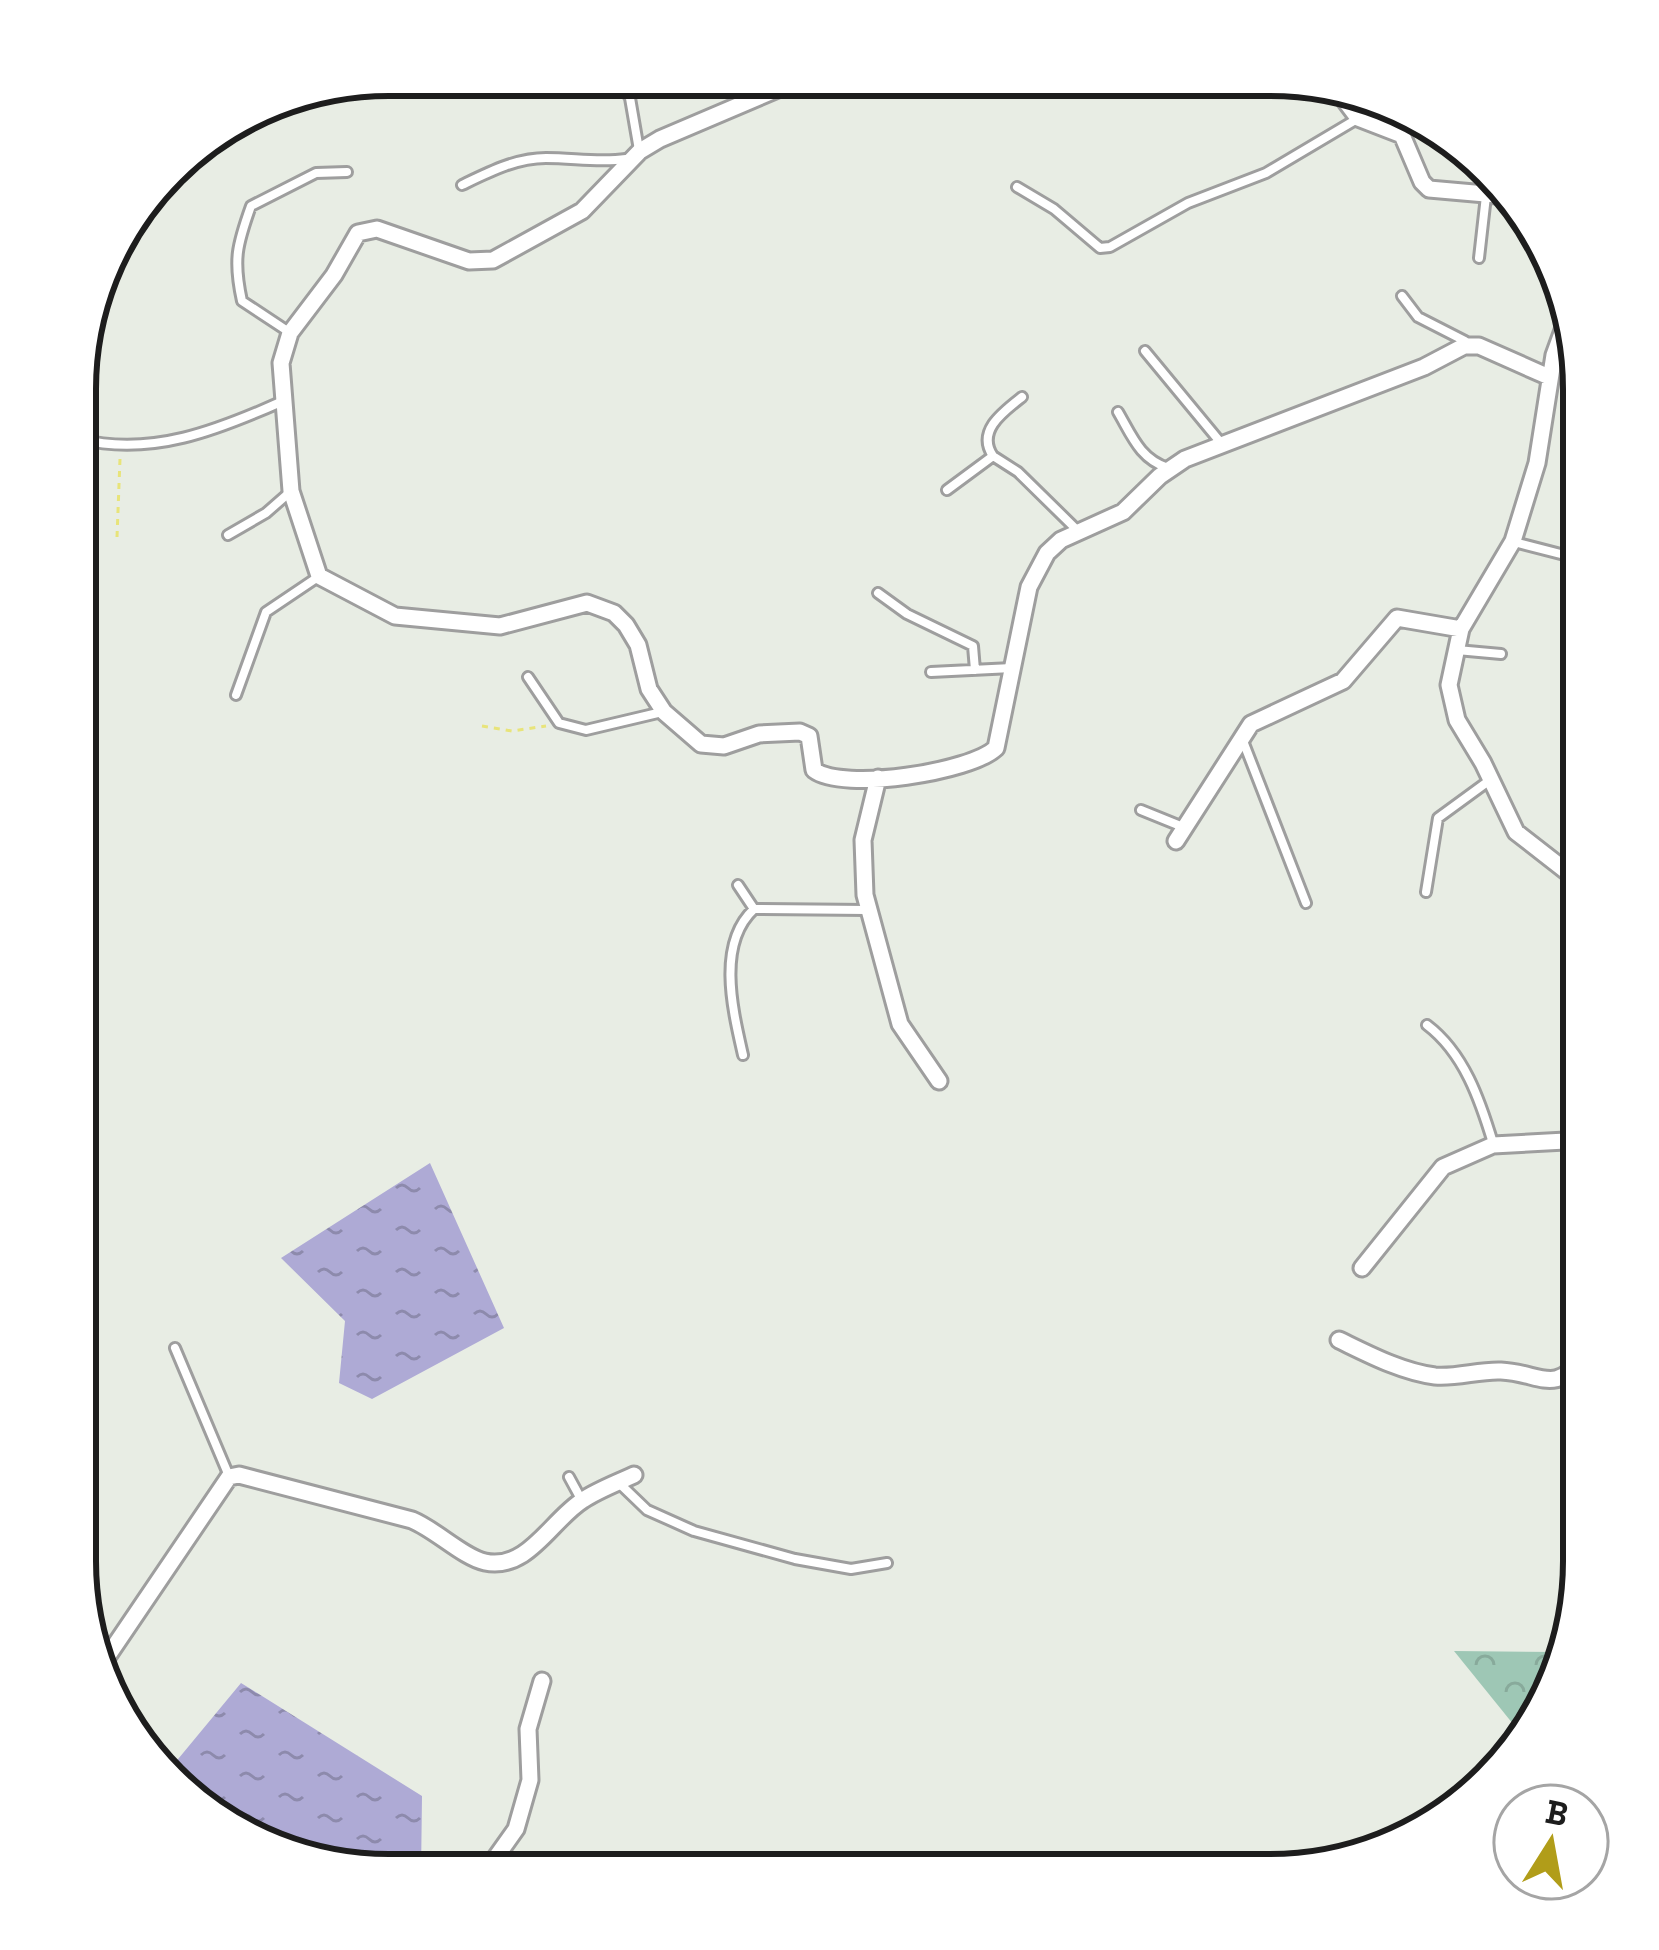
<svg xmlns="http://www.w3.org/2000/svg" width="1659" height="1950" font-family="'Space Grotesk',sans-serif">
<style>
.forest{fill:url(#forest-crowns)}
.water{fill:url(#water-ripples)}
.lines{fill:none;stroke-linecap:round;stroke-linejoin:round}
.service-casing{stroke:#9e9e9e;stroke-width:14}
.minor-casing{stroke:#9e9e9e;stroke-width:21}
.path{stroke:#e8e47a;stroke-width:3;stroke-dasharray:6 6;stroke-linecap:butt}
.service{stroke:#fff;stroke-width:8}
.minor{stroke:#fff;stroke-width:15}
.rim{fill:none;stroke:#1d1d1d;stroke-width:6}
</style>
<defs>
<pattern id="forest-crowns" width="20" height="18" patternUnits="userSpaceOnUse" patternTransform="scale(3)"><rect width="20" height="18" fill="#9ec7b5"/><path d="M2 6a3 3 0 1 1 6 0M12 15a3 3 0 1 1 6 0" fill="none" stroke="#88aa9b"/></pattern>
<pattern id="water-ripples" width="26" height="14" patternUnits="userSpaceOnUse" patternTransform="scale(3)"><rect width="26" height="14" fill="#aeaad5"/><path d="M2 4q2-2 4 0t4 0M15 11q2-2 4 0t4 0" fill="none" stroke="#8d8aac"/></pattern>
</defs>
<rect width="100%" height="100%" fill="#e8ede4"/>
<!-- forest -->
<path class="forest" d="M1454 1651 1559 1652 1531 1735 1526 1740Z"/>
<!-- water -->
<path class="water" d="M430 1163 504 1328 372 1399 339 1383 345 1321 281 1258Z
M241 1683 422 1796 421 1874H368L232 1833 169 1770Z"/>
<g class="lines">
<defs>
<path id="service" d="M616 76 630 98 639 150
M1255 84 1266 78
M462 185C489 172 516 158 546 158 574 158 599 163 626 159
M1017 187 1054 209 1100 248 1110 247 1188 203 1266 173 1357 119
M1479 258 1486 196
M1402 296 1418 317 1465 341
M289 332 242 301C233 260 237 245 251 206L316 173 347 172
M1145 351 1221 443
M1118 412C1132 436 1140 459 1168 468
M80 439C151 457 218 430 283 401
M993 456C976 431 1003 412 1022 397
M947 490 993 456 1018 472 1078 531
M228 535 266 513 290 492
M1514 542 1584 560
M878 593 907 614 973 646 975 670
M1457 650 1501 654
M931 672 1012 668
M528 677 559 723 586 730 662 712
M236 695 266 612 318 577
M1243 741 1306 903
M1141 810 1183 827
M1564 868 1584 805
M738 885 754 909
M1426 892 1438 818 1490 780
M1427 1025C1464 1053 1480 1100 1493 1143
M743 1055C733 1011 716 944 754 909L867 910
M175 1348 229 1476
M569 1477 581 1499
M620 1484 647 1510 694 1531 795 1559 851 1569 887 1563"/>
<path id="minor" d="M808 76 660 139 640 151 582 211 493 260 469 261 377 229 358 233 334 275 290 333 281 363 291 491 319 576 395 616 500 626 587 603 614 613 626 625 638 645 649 689 664 712 701 744 724 746 759 734 800 732 809 736 814 770C843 792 971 772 996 748L1029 587 1047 553 1061 540 1123 512 1160 476 1185 459 1424 367 1464 346H1479L1549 377
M1334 86 1358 118 1402 135 1422 182 1429 189 1508 196
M1566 322 1554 355 1537 463 1513 541 1461 629 1449 685 1457 720 1483 763 1516 832 1584 885
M878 778 863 840 865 895 900 1024 939 1081
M1176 841 1251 724 1343 681 1397 618 1461 629
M1362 1268 1443 1167 1493 1145 1584 1140
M1339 1340C1368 1354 1402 1372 1435 1376 1457 1378 1479 1370 1501 1371 1541 1373 1554 1396 1583 1357
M103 1663 229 1477 239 1475 412 1520C436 1530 463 1557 485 1562 528 1571 551 1520 583 1500 598 1490 617 1483 634 1475
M484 1874 516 1829 530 1780 528 1729 542 1681"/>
</defs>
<!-- service casing -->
<use href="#service" class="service-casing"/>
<!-- minor casing -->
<use href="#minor" class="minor-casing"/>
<!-- path -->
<path class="path" d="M117 537 120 459
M482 726 512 731 546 726"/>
<!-- service -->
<use href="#service" class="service"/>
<!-- minor -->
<use href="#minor" class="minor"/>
</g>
<!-- crop -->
<path d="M0 0H1659V1950H0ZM389 96H1270A293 293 0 0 1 1563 389V1561A293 293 0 0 1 1270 1854H389A293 293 0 0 1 96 1561V389A293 293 0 0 1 389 96Z" fill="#fff" fill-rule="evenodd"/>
<path class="rim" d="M389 96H1270A293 293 0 0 1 1563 389V1561A293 293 0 0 1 1270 1854H389A293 293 0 0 1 96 1561V389A293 293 0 0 1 389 96Z"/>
<!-- north arrow -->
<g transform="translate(1551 1842) rotate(11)"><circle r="57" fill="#ffffff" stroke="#a5a5a5" stroke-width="3"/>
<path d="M0-9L21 45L0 30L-21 45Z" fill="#b19d19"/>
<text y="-18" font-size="33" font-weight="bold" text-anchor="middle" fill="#1d1d1d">B</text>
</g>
</svg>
